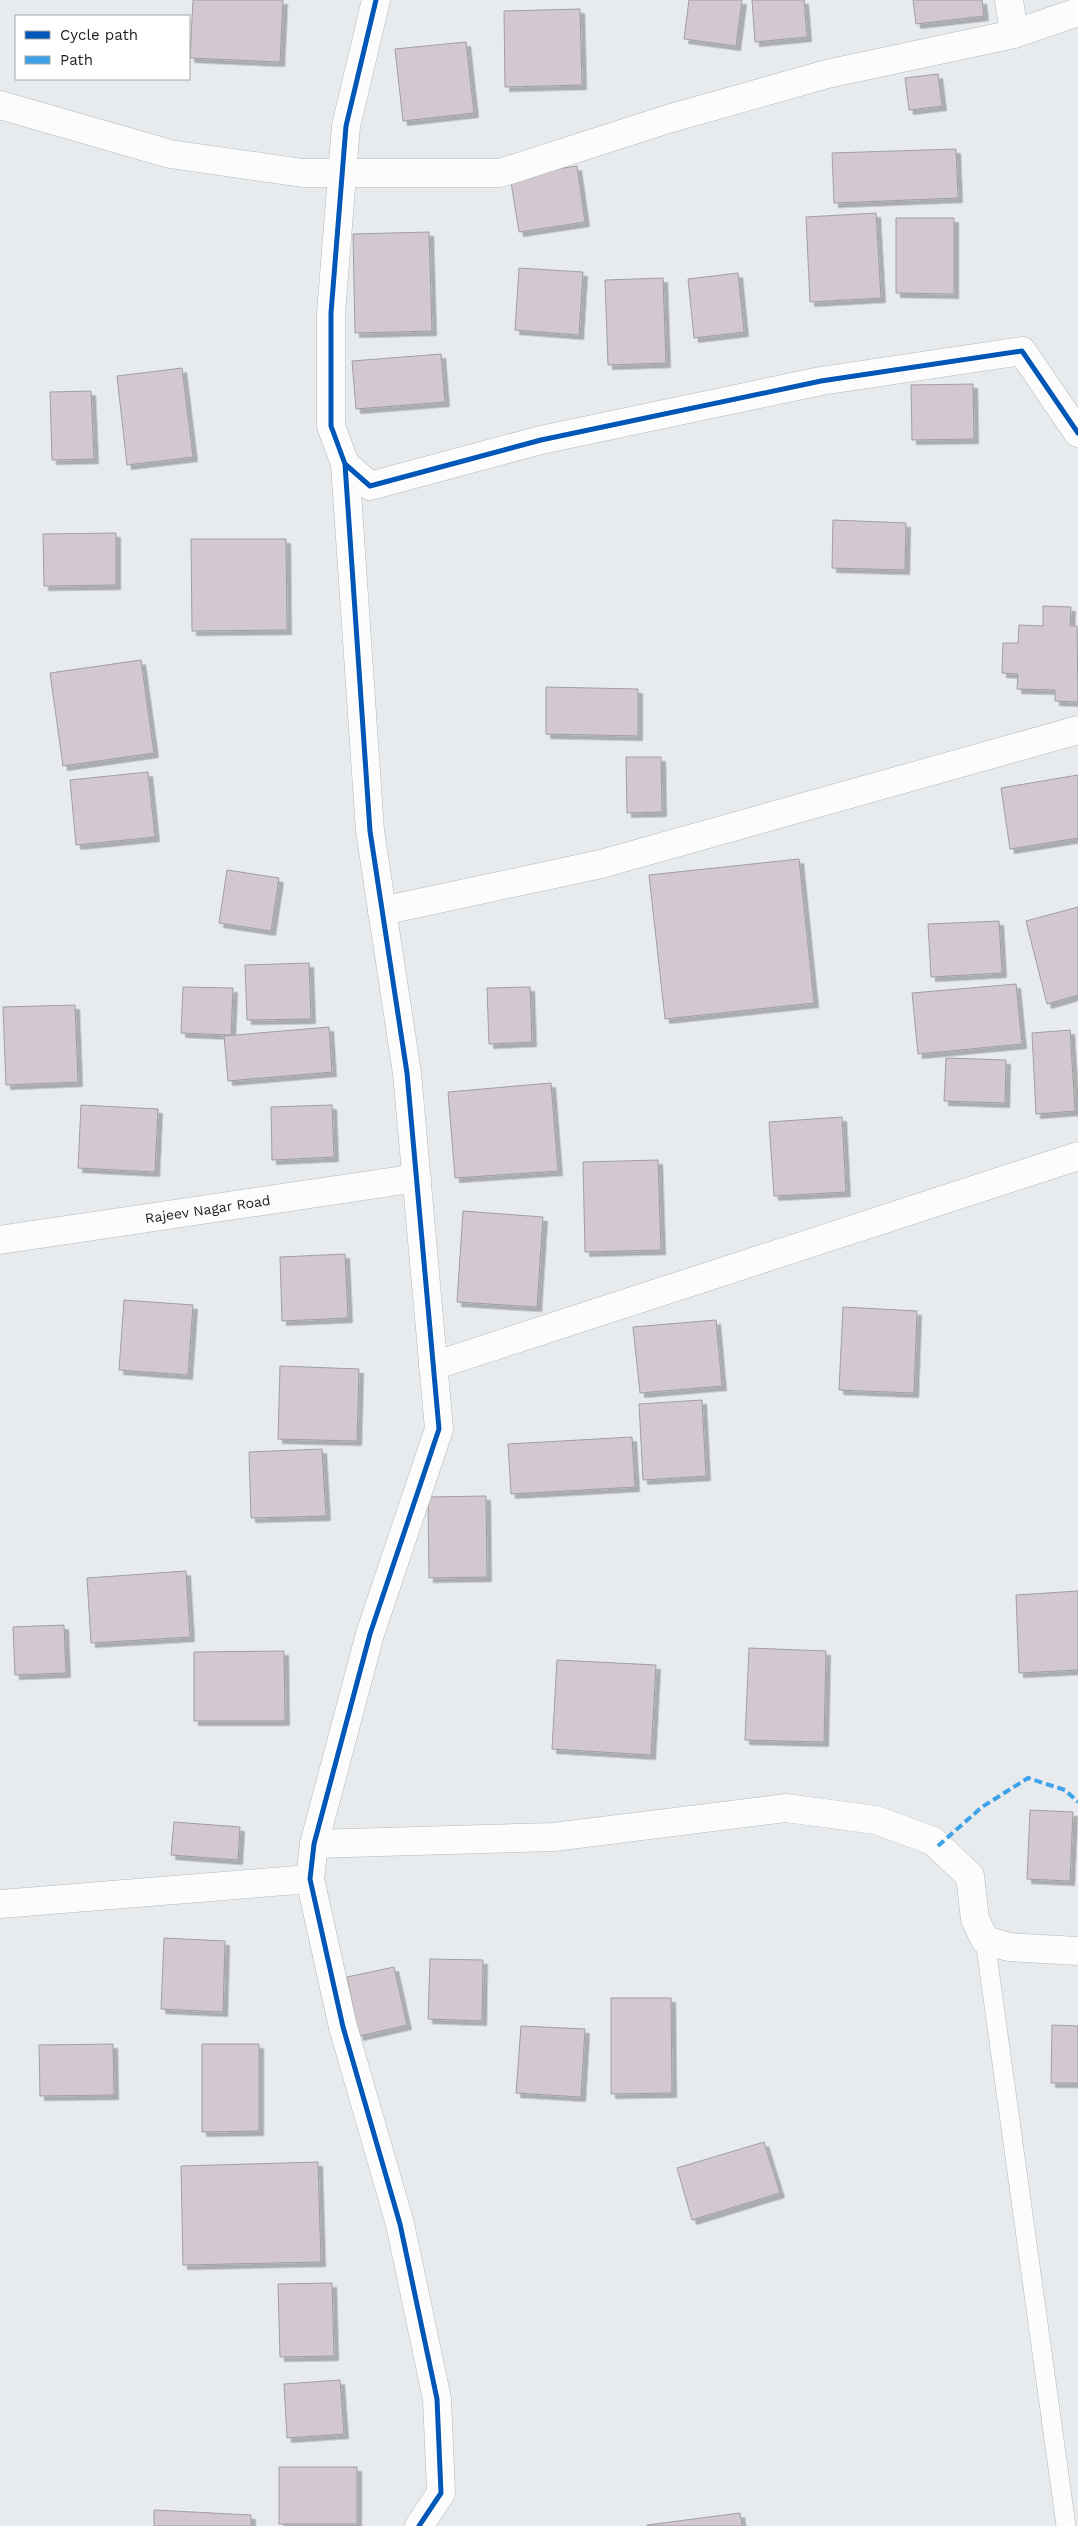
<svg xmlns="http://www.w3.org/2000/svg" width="1078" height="2526" font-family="'Work Sans',sans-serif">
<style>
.building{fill:#d3c7d0;stroke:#9f9fa2;filter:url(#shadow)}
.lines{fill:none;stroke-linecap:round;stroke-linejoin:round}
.service-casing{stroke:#b5b8ba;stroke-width:20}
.minor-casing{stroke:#b5b8ba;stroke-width:29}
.service{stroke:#fcfcfc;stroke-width:19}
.minor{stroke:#fcfcfc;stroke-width:28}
.quiet{stroke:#3da2ea;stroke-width:4;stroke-dasharray:8 4;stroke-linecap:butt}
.cycleway-casing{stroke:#fff;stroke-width:8}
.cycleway{stroke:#0057b8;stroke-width:5}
.labels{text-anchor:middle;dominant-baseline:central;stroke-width:4;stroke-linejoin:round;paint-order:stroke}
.street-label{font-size:14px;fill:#1c1f21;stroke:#fff}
</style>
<defs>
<filter id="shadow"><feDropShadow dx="4.5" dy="4.5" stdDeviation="0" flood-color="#0004"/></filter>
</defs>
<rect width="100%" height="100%" fill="#e8ebee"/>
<!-- building -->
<path class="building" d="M193 0H283L280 62 190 58Z
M689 0H742L736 46 684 39Z
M752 0H804L807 37 755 42Z
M913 0H982L984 16 916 24Z
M580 9 582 85 505 87 504 11Z
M466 42 474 113 403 121 395 49Z
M938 74 942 106 909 110 905 78Z
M956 149 958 198 834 203 832 153Z
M577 166 585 222 519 232 510 176Z
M876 213 881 298 810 302 806 217Z
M896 218H954V294L896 293Z
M429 232 432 331 355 333 353 234Z
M519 268 583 272 579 335 515 330Z
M738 273 744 332 694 338 688 279Z
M663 278 666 363 608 365 605 280Z
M441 354 445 402 356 409 352 361Z
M182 368 193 457 127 465 117 376Z
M973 384 974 439 912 440 911 385Z
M91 391 94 459 52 460 50 392Z
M833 520 906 523 905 570 832 568Z
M116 533V585L44 586 43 534Z
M191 539H286L287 630 192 631Z
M1043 606 1071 607 1070 626H1077L1078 702 1055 701V690L1017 689 1018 674 1002 673 1003 643H1018L1019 625 1043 626Z
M141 660 154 753 63 766 50 673Z
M546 687 638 689V736L546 734Z
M626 757H661L662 812 627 813Z
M148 772 155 837 76 845 70 780Z
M1078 775V838L1010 849 1001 788Z
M799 859 814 1003 665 1019 649 875Z
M227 870 279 878 271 931 219 923Z
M1078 907V995L1047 1004 1026 921Z
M999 921 1002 973 931 977 928 924Z
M309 963 311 1019 247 1020 245 965Z
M1016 984 1022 1044 918 1054 912 993Z
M183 987 233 988 231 1035 181 1033Z
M530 987 532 1042 489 1044 487 988Z
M75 1005 78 1082 6 1085 3 1007Z
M329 1027 332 1072 228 1081 224 1036Z
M1070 1030 1075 1111 1036 1114 1032 1033Z
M946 1058 1006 1060 1005 1103 944 1101Z
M551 1083 558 1171 455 1178 448 1092Z
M81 1105 158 1109 155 1172 78 1168Z
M332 1105 334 1157 272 1160 271 1107Z
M842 1117 846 1192 774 1196 769 1122Z
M658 1160 661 1250 585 1252 583 1162Z
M463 1211 543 1217 537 1307 457 1302Z
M345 1254 348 1318 282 1321 280 1257Z
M124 1300 193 1305 188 1375 119 1370Z
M843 1307 917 1311 914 1393 839 1390Z
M716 1320 722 1386 640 1393 633 1327Z
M280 1366 359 1369 357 1441 278 1439Z
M702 1400 706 1476 643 1480 639 1404Z
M632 1437 635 1487 511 1494 508 1444Z
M322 1449 326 1516 251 1518 249 1452Z
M486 1496 487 1577 429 1578 428 1497Z
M186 1571 190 1637 91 1643 87 1578Z
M1078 1591V1670L1019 1673 1016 1595Z
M64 1625 66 1673 15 1675 13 1627Z
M749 1648 826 1651 824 1742 745 1740Z
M284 1651 285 1721H194V1652Z
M557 1660 656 1665 651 1755 552 1749Z
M1030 1810 1073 1812 1070 1881 1027 1879Z
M174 1822 240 1827 238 1860 171 1855Z
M164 1938 225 1941 223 2012 161 2009Z
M430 1959 483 1960 482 2021 428 2019Z
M394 1967 407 2025 359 2036 347 1977Z
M611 1998H671L672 2093 611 2094Z
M1052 2025 1078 2026V2083H1051Z
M521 2026 585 2029 581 2097 516 2093Z
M113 2044 114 2095 40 2096 39 2045Z
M202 2044H259V2131L202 2132Z
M764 2142 780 2193 692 2220 677 2168Z
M318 2162 321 2262 183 2265 181 2166Z
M332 2283 334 2356 280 2357 278 2284Z
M340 2380 344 2434 287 2438 284 2384Z
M279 2467H357V2524H279Z
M154 2510 251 2515V2526H154Z
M740 2513 742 2526H647V2525Z"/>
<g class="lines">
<defs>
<path id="service" d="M985 1940 1066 2526"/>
<g id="minor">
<path d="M376 0 346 126 331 313V426L345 464 370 486 541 440 821 381 1022 351 1078 433"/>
<path d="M1009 0 1014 34"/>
<path d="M0 105 170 154 303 173H500L668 119 827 74 1014 34 1078 12"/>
<path d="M345 464 370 831 407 1073 439 1429 370 1634 314 1844 310 1879 343 2027 400 2224 437 2399 441 2493 419 2526"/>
<path d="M382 911 601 864 1078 730"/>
<path id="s1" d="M0 1240 417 1178"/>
<path d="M433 1366 1078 1156"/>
<path d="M314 1844 554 1837 786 1808 876 1820 933 1841 970 1876 975 1919 985 1940 1009 1947 1078 1951"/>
<path d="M0 1904 310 1879"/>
</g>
</defs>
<!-- service casing -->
<use href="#service" class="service-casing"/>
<!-- minor casing -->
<use href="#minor" class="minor-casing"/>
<!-- service -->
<use href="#service" class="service"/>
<!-- minor -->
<use href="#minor" class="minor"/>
<!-- quiet -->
<path class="quiet" d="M938 1846 982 1807 1028 1778 1065 1790 1078 1802"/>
<defs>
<path id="cycleway" d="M376 0 346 126 331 313V426L345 464 370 486 541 440 821 381 1022 351 1078 433
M345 464 370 831 407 1073 439 1429 370 1634 314 1844 310 1879 343 2027 400 2224 437 2399 441 2493 419 2526"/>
</defs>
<!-- cycleway casing -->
<use href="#cycleway" class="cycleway-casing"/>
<!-- cycleway -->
<use href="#cycleway" class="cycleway"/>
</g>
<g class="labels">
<!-- street labels -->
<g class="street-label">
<text stroke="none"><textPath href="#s1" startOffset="210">Rajeev Nagar Road</textPath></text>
</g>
</g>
<!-- legend -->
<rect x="15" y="15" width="175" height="65" fill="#ffffff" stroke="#a4a5a6"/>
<rect x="25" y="31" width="25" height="8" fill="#0057b8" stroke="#a4a5a6"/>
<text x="60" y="40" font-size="15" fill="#1c1f21">Cycle path</text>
<rect x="25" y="56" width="25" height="8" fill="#3da2ea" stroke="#a4a5a6"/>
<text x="60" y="65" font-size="15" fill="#1c1f21">Path</text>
</svg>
